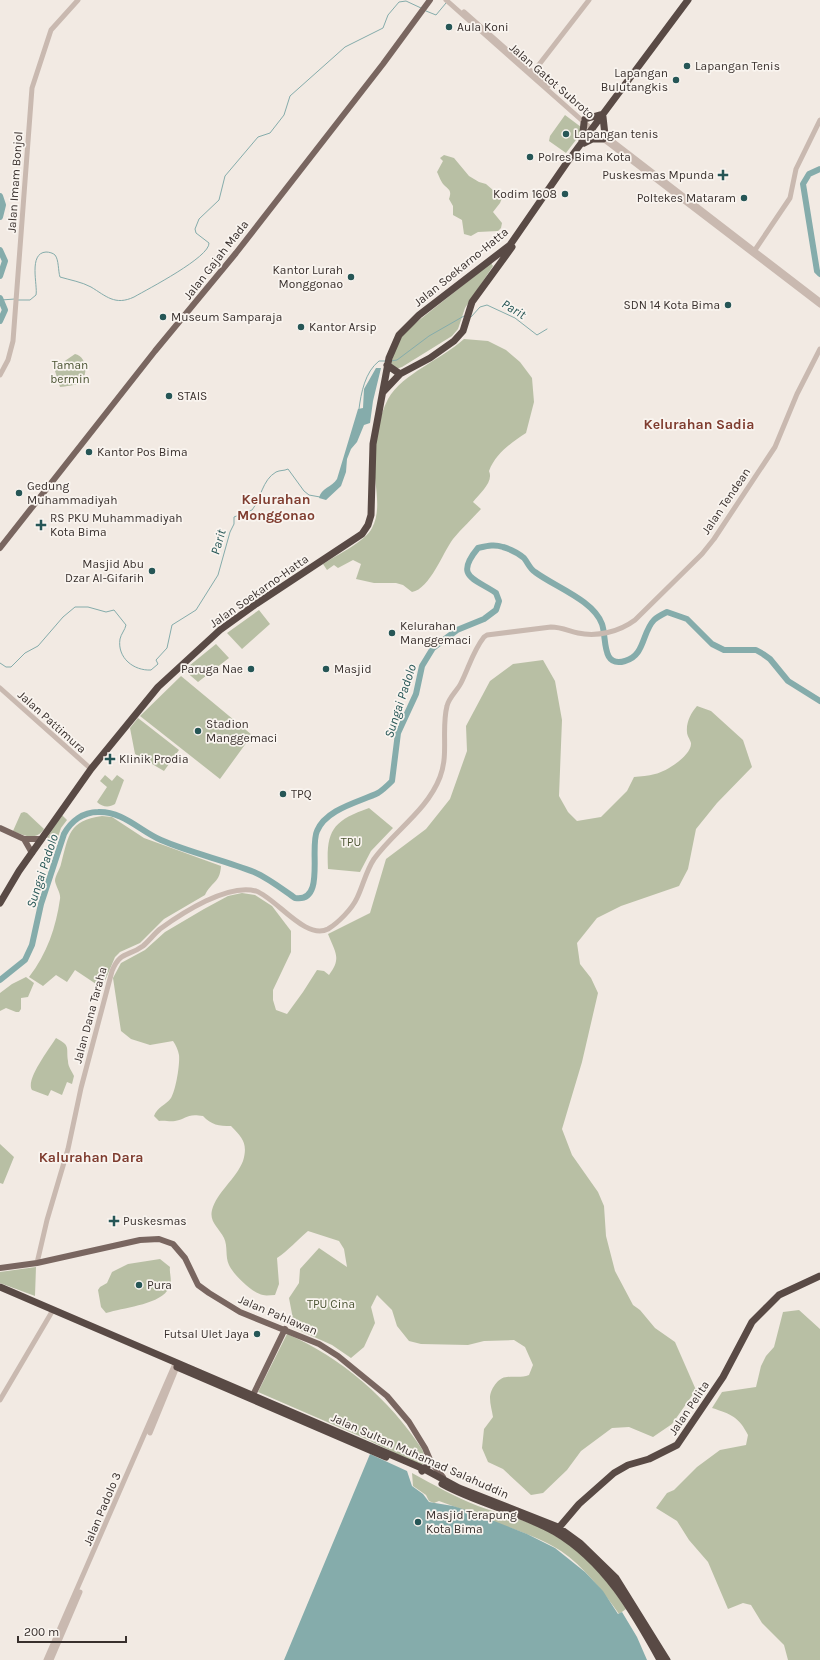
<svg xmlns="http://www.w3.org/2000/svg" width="820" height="1660" font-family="Karla,sans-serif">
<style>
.green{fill:#b8bfa4}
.water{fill:#85acab}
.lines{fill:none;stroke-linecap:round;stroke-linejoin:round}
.stream{stroke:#85acab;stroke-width:1}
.river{stroke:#85acab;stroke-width:6}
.minor{stroke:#c9b9b0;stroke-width:5}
.major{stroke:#796660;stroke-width:6}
.highway{stroke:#594a45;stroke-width:7}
.poi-dot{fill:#265656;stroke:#f9f4ef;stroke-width:1.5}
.labels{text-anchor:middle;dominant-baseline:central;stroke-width:3.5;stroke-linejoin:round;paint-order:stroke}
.poi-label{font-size:12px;fill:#39302d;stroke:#f9f4ef;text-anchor:start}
.street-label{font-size:12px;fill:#39302d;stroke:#f9f4ef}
.park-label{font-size:12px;fill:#4b5433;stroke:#f9f4ef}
.water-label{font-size:13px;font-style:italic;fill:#265656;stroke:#f9f4ef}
.quarter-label{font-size:14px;font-weight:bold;fill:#7f3c2f;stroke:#f9f4ef}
</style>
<rect width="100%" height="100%" fill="#f2eae3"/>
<!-- green -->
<path class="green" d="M565 115 581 127 582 132 566 153 549 141 550 136Z
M444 155 454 158 469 176 479 182 486 184 502 198 500 203 493 212 502 223 501 228 498 231 478 232 471 236 464 234 462 220 453 215V206L449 199C452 190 449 190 444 185 441 182 439 176 437 172L443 161 440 158Z
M491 263 493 266 465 308 458 329 452 336 402 367 396 369 391 366 393 354 403 333Z
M464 339 488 341 506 350 520 362 532 378 534 402 526 433C511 443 496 453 489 471 494 482 480 493 473 502L481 509C472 519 462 528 453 539 443 552 430 589 412 592L403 585 396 583H374L356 579 361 564 353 560 338 568 334 565 327 570 323 564C335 556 366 541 372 528 383 508 373 480 374 459 375 440 379 416 388 399 403 373 441 360 464 339Z
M75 354C87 356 89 377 79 383 74 386 66 386 60 387L55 371 56 367Z
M259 610 270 624 242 649 227 633Z
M216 644 229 658 198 682 184 670Z
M543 660 555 681 562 720 559 796 568 812 577 821 601 817 627 791 634 777C641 776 648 776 655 774 666 772 692 755 691 743 690 739 687 736 687 732 686 722 691 713 697 706L711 711 743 740 752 767 717 803 696 829 688 869 679 886 621 906 597 918 577 943 580 964 591 978 598 993 582 1062 562 1129 572 1155 598 1192 604 1206 606 1236 615 1271 633 1305 640 1310 655 1328 675 1342 696 1390 672 1424 653 1437 629 1427 612 1428 581 1451 567 1470 543 1493 531 1495 503 1469 488 1462 482 1448 484 1429 493 1417C492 1411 490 1404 490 1398 490 1390 498 1377 507 1377 515 1376 521 1378 529 1375L533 1365 525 1347 514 1340 484 1341 468 1345 421 1344 409 1341 397 1326 392 1310 377 1295 371 1307 375 1323 364 1347 351 1358 332 1345 292 1327 293 1319 289 1298 299 1283 300 1269 319 1248 347 1267 344 1249 339 1241 308 1231C297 1240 289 1250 277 1258L279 1284 275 1295C271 1295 266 1296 263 1295 252 1293 233 1274 229 1265 225 1257 228 1246 224 1238 219 1228 209 1222 212 1210 217 1192 236 1179 243 1161 248 1144 243 1138 231 1126 219 1126 211 1125 203 1116 186 1113 187 1119 175 1121 169 1122 165 1120 159 1121L154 1116C157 1107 166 1105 171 1098 176 1090 180 1064 179 1055 178 1050 176 1045 173 1041L150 1045 131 1039 121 1031 113 978 121 963 145 950 165 932 204 909 228 896 242 893 255 895 272 906 291 931V952L273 990V1000L276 1010 287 1014 303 992 317 970 324 971 329 975C342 958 335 952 328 934L370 913 386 859 426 829 450 799 467 751 466 726 490 681 513 664Z
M181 676 252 735 220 779 140 716Z
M138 718 179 750 164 771 135 754 130 728Z
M105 775 112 781 117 775 124 780 115 804C109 808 102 807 97 802L107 787 100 781Z
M369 808 393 828 371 851 360 872 328 869C326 831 332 821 369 808Z
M24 812 27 813 44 829C36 841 25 836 13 831L21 813Z
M62 815 67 820 61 828 56 843 47 838Z
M102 816 112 817 144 838 221 866C220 883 211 882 205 895L164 919 140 943 120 952 115 957 102 988 75 970 67 982 56 975 43 986 29 977C47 954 56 927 60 899 61 893 56 887 55 881 55 876 60 869 61 864 69 835 68 821 102 816Z
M26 977 34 983 28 997 21 998V1009L19 1012H16L6 1008 0 1011V993L12 984Z
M56 1038C71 1046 66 1047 68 1061 68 1067 72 1071 74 1076L72 1084 67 1082 62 1095 51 1090 48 1096 32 1090C25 1080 50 1048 56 1038Z
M0 1144 14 1157 3 1184 0 1183Z
M160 1259 170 1267C169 1273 173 1282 169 1288 161 1304 127 1307 110 1312L106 1313 101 1307 98 1290 100 1287 107 1283 112 1272 128 1264Z
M36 1267 35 1296 0 1283V1272Z
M799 1310 820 1329V1660H788L784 1645 762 1623 751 1605 743 1603 728 1609 708 1562 689 1540 677 1521 656 1508 667 1493 674 1490 697 1467 720 1450 746 1445 748 1435C739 1417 731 1414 712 1408L722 1392 756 1387 761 1366 766 1356 774 1347 783 1312Z
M287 1334C341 1357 390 1400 422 1449L425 1457 423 1464 419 1465 364 1438 258 1392Z
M412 1473C434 1485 455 1497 478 1506 504 1516 534 1521 557 1537 587 1555 607 1580 626 1609L619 1614C603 1591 584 1567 561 1551 544 1540 524 1533 505 1526 483 1517 461 1509 439 1501L434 1503 429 1501 426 1495 413 1486Z"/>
<!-- water -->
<path class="water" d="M376 368H381L373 401 370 423 364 425 357 442 351 449 347 459 346 472 341 486 326 500 319 498C321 488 332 487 337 479L358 409 363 408 364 389Z
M370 1454 407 1471 412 1486 423 1494 429 1502 453 1506 469 1511 527 1534 555 1548 585 1572 603 1591 618 1614 622 1612 637 1637 647 1660H284Z"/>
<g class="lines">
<!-- stream -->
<path class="stream" d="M426 11 436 15 446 3
M1 300 15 299
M18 300H30L36 295C38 286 28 253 46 252 49 252 53 253 55 255 59 260 58 271 60 277 70 280 82 282 91 287 106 296 115 306 134 297 148 289 210 257 209 243L196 233 195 229 199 219 219 200 225 176 258 137 270 133 284 115 290 96 345 47 383 28 388 15 399 2 406 1 421 8
M471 317 480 307 487 305 515 318 537 335 547 329
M391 361 397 360 429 336 464 316
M359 409C361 393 365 372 379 361H386
M0 663 6 667H11L25 653 38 646 63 617 75 607H88L106 612 114 610 126 625C125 630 121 634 120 639 117 658 134 671 151 670L158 664 156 660 167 648 172 625 196 610 218 575 230 532 234 524V517L252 510C261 499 262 480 276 472 280 470 284 471 288 469L304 491 309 495 320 497"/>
<!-- river -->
<path class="river" d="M820 169 809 174 803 184 817 271 820 274
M0 196 3 205 0 217
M0 250 5 261 0 276
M0 298 5 310 0 321
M0 980 25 960 32 945 41 904 64 834C71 821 83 812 98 812 123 811 140 831 161 840 191 853 224 860 254 872 268 878 282 889 295 898 326 903 309 848 317 831 326 809 359 802 378 793 383 790 388 785 392 781L398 733 416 694 422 666 433 648 457 630 484 619 496 610 499 601 496 593C474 578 454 577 478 548 487 546 494 544 503 547 510 549 518 553 524 558 528 563 530 569 535 572 555 587 593 600 602 624 607 638 601 668 625 661 645 656 642 632 654 620 657 617 663 614 667 612L687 619 712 644 724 650H756L763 654 770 659 788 681 820 701"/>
<!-- minor -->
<path class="minor" d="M446 0 603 139 820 305
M464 12 548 86
M531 75 589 0
M602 133 820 301
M755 250 790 198 796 169 820 120
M0 375 8 360 13 341 32 88 51 30 78 0
M0 688 91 769
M37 1263 47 1220 68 1149 81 1088 112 971C120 951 128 957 143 946 149 941 154 934 160 929 182 913 228 883 256 891 276 898 306 941 328 929 338 923 352 909 357 898 363 886 366 871 374 859 394 831 427 811 440 777 449 754 441 729 447 706 449 697 457 691 461 683 469 667 473 651 484 637L487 635 551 627C561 627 569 631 578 633 597 637 619 632 635 620L702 554 714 539 775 447 797 394 820 349
M0 1400 53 1310
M150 1433 177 1367
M46 1660 174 1366
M51 1660 80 1592"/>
<!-- major -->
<path class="major" d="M0 548 155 351 236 253 383 64 430 0
M0 828 24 839 32 853
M24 839H41
M0 1268 37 1263 140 1240 159 1239 173 1244 185 1258 198 1285 209 1293 240 1312 319 1344 338 1356 387 1396 409 1422 425 1448 431 1462 443 1477
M253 1395 285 1329"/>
<!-- highway -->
<path class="highway" d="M603 117 605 135
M585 119 603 114
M582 141 584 123
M584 143 592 139H603
M387 365 400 374
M383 392 400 374 430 358 454 341 463 331 472 302 512 247
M0 903 19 871 91 769 158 687 220 630 256 604 362 534 368 525 371 515 373 444 389 358 399 335 419 315 510 245 568 161 688 0
M0 1287 424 1469 459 1488 558 1527 580 1543 616 1578 667 1660
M177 1367 386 1457
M422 1471 431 1462
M442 1484C478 1504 520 1512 555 1532 604 1561 633 1611 660 1660
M556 1531 579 1504 614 1473 628 1465 649 1459 677 1445 723 1377 752 1322 779 1295 820 1276"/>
</g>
<!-- markers -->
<g class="poi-dot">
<circle cx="449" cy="27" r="4"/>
<circle cx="687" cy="66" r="4"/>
<circle cx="676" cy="80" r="4"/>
<circle cx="566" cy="134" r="4"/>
<circle cx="530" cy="157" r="4"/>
<path d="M721 169h4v4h4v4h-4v4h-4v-4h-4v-4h4z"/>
<circle cx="565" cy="194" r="4"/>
<circle cx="744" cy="198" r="4"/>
<circle cx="351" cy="277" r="4"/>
<circle cx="728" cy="305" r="4"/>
<circle cx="163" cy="317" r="4"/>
<circle cx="301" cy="327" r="4"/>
<circle cx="169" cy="396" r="4"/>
<circle cx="89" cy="452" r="4"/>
<circle cx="19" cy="493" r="4"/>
<path d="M39 519h4v4h4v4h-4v4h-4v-4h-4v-4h4z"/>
<circle cx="152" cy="571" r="4"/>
<circle cx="392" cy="633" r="4"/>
<circle cx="251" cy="669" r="4"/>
<circle cx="326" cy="669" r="4"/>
<circle cx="198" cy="731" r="4"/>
<path d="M108 753h4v4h4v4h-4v4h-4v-4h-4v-4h4z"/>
<circle cx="283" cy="794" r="4"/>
<path d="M112 1215h4v4h4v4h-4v4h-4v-4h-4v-4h4z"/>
<circle cx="139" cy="1285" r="4"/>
<circle cx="257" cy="1334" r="4"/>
<circle cx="418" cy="1522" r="4"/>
</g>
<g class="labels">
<!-- poi labels -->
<g class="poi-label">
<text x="457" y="27">Aula Koni</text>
<text x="695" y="66">Lapangan Tenis</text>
<text x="668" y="73" text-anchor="end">Lapangan<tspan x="668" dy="14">Bulutangkis</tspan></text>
<text x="574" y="134">Lapangan tenis</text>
<text x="538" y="157">Polres Bima Kota</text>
<text x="714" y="175" text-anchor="end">Puskesmas Mpunda</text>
<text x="557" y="194" text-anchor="end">Kodim 1608</text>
<text x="736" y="198" text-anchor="end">Poltekes Mataram</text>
<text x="343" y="270" text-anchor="end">Kantor Lurah<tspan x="343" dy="14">Monggonao</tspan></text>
<text x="720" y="305" text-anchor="end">SDN 14 Kota Bima</text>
<text x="171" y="317">Museum Samparaja</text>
<text x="309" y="327">Kantor Arsip</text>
<text x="177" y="396">STAIS</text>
<text x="97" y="452">Kantor Pos Bima</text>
<text x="27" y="486">Gedung<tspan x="27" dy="14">Muhammadiyah</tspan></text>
<text x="50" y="518">RS PKU Muhammadiyah<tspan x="50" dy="14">Kota Bima</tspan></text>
<text x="144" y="564" text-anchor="end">Masjid Abu<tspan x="144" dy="14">Dzar Al-Gifarih</tspan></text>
<text x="400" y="626">Kelurahan<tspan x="400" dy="14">Manggemaci</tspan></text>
<text x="243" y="669" text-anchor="end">Paruga Nae</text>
<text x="334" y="669">Masjid</text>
<text x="206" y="724">Stadion<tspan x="206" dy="14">Manggemaci</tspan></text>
<text x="119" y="759">Klinik Prodia</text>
<text x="291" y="794">TPQ</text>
<text x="123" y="1221">Puskesmas</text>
<text x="147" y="1285">Pura</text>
<text x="249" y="1334" text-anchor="end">Futsal Ulet Jaya</text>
<text x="426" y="1515">Masjid Terapung<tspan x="426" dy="14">Kota Bima</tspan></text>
</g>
<!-- street labels -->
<g class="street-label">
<text transform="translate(552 81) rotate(41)">Jalan Gatot Subroto</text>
<text transform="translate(15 182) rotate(-86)">Jalan Imam Bonjol</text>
<text transform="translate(216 260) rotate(-52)">Jalan Gajah Mada</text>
<text transform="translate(461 267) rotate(-39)">Jalan Soekarno-Hatta</text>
<text transform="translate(726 501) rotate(-56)">Jalan Tendean</text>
<text transform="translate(259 591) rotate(-35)">Jalan Soekarno-Hatta</text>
<text transform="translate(52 722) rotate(42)">Jalan Pattimura</text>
<text transform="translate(90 1015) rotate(-75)">Jalan Dana Taraha</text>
<text transform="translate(278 1315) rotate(23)">Jalan Pahlawan</text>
<text transform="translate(689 1408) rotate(-56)">Jalan Pelita</text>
<text transform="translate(420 1456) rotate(24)">Jalan Sultan Muhamad Salahuddin</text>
<text transform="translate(102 1509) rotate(-67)">Jalan Padolo 3</text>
</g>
<!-- park labels -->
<g class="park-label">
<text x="70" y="365">Taman<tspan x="70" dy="14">bermin</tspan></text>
<text x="351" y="842">TPU</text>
<text x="331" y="1304">TPU Cina</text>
</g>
<!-- water labels -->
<g class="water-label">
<text transform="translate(514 309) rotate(31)">Parit</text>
<text transform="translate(218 542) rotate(-74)">Parit</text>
<text transform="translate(400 701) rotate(-72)">Sungai Padolo</text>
<text transform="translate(42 871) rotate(-72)">Sungai Padolo</text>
</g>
<!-- quarter labels -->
<g class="quarter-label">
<text x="699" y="424">Kelurahan Sadia</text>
<text x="276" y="499">Kelurahan<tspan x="276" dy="16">Monggonao</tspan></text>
<text x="91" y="1157">Kalurahan Dara</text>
</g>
</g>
<!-- scale -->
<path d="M18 1636v6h108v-6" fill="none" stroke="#39302d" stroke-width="2"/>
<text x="24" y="1636" font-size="12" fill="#39302d" stroke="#f9f4ef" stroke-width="3" paint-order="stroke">200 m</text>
</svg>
